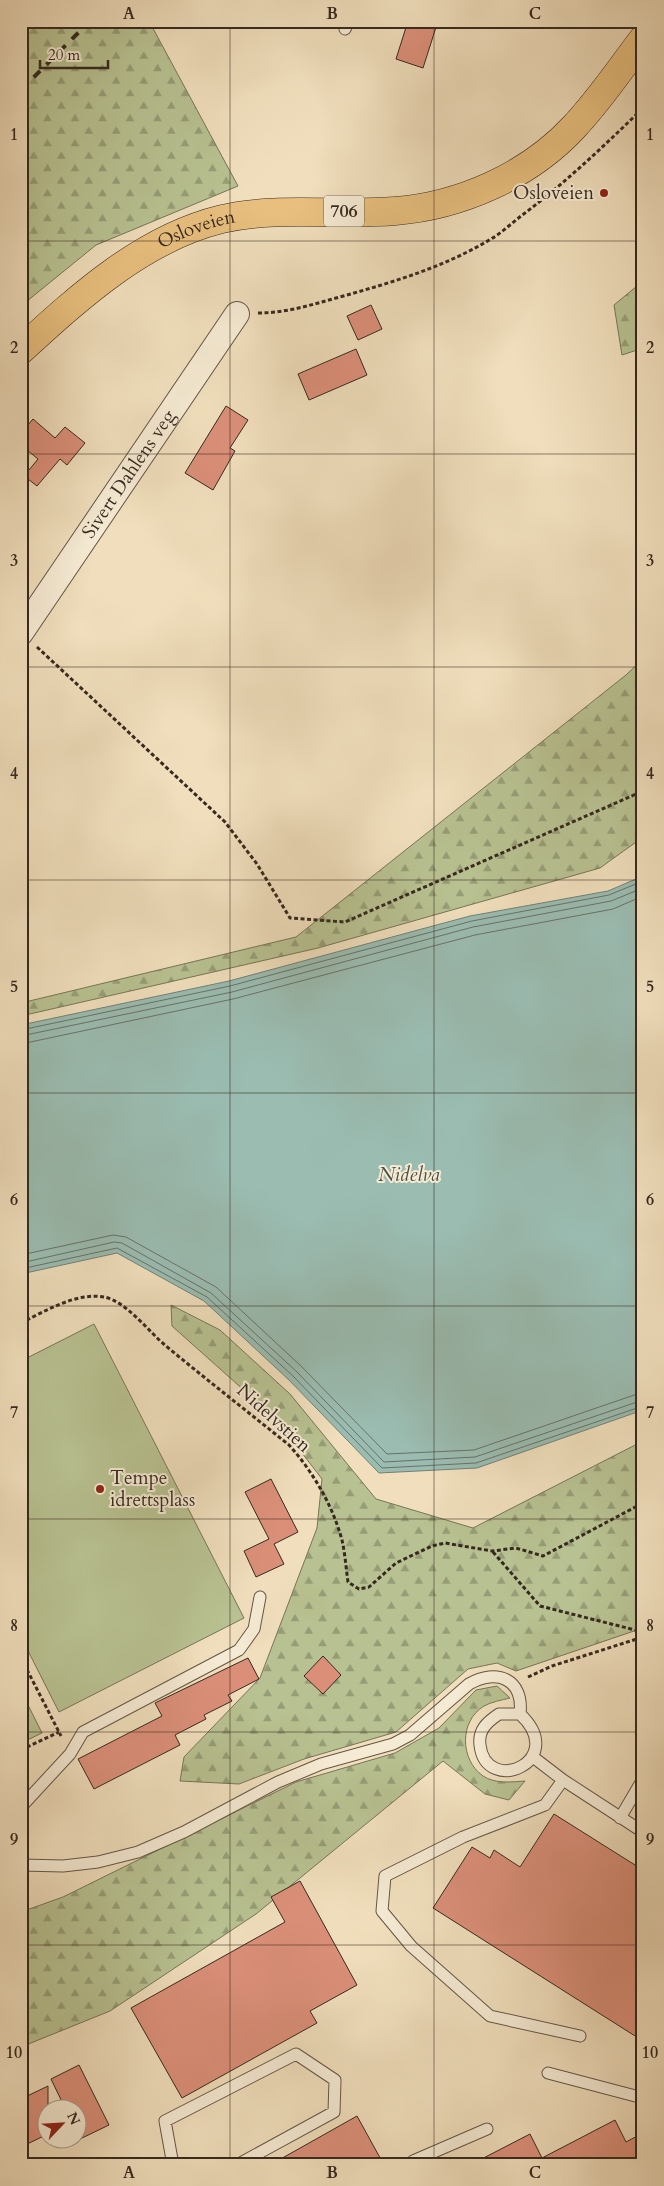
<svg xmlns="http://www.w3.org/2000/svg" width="664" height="2186" font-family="Cardo,serif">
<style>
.grass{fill:#b8c191;stroke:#777558}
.forest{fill:url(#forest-firs);stroke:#777558}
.water{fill:#9abcb1;stroke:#728177}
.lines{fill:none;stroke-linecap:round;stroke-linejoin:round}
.shore{stroke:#687268;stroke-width:1}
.building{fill:#db8f79;stroke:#36291f}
.lane-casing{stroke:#645646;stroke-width:13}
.street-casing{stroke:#645646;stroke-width:26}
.highway-casing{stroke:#36291f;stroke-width:29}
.path{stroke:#36291f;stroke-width:3;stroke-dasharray:4 2.5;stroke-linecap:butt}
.lane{stroke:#f5ead3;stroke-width:11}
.street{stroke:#f5ead3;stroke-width:24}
.highway{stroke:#e8bf7e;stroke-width:28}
.rail{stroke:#36291f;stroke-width:4;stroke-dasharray:9 9;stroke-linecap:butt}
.grid{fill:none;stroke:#36291f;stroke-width:1;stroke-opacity:0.55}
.poi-dot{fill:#8f2418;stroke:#f5ead3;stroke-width:2}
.labels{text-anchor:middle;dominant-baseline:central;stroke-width:4;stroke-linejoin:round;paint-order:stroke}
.shield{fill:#f5ead3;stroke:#6f6355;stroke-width:1}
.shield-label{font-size:18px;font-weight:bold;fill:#36291f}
.poi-label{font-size:19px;fill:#36291f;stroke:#f5ead3;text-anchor:end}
.street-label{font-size:19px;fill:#36291f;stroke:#f5ead3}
.water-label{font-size:20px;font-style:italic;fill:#4f4e44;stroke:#f5ead3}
.neatline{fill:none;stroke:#36291f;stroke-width:2}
.grid-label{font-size:16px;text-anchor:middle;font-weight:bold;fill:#36291f}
</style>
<defs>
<pattern id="forest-firs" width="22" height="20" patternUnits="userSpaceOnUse" patternTransform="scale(1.25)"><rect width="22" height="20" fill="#b8c191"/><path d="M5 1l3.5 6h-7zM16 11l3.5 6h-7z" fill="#969d76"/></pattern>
</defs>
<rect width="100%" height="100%" fill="#f0debc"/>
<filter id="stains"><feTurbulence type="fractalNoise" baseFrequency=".004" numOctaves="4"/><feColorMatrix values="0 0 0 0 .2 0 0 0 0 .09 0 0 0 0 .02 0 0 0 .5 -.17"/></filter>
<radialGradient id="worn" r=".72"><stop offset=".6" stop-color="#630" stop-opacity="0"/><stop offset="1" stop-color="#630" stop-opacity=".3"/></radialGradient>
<!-- grass -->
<path class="grass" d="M94 1324 244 1618 59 1712 21 1637V1361Z
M21 1691 42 1733 21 1743Z"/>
<!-- forest -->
<path class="forest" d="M21 21H149L238 186 96 245 21 306Z
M643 281V348L622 355 614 305Z
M643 659V837L600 868 318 948 21 1016V1003L296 937 626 675Z
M171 1305 220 1330 290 1394 376 1499 473 1528 643 1441V1628L516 1671 497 1663 468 1669 396 1732 304 1759 239 1784 180 1781 184 1757 260 1678 317 1528 322 1479 275 1418 172 1326Z
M497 1686 510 1698C502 1700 491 1702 484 1706 459 1721 460 1760 483 1776 495 1784 512 1782 525 1781L509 1800 485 1794 443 1761 256 1914 110 2011 21 2047V1912L63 1897 296 1782 395 1753 439 1728 476 1690Z"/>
<!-- water -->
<path class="water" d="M643 876V1410L477 1468 379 1473 289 1380 204 1301 117 1253 21 1274V1025L229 981 470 916 608 891Z"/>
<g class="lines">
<!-- shore -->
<path class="shore" d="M21 1030 230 986 472 921 609 895 643 881
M21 1036 232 992 473 927 611 901 643 888
M21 1044 233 999 475 935 613 909 643 896
M21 1255 113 1235 126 1237 216 1287 302 1367 387 1454 474 1450 643 1392
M21 1263 114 1242 122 1243 211 1293 297 1372 384 1462 475 1457 643 1400
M21 1269 117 1248 207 1297 293 1376 382 1468 476 1463 643 1406"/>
</g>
<!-- building -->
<path class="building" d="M408 21H438L423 68 396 59Z
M371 305 382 329 358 340 347 316Z
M356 349 367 375 309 400 298 374Z
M226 406 248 420 230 448 235 451 213 490 185 473Z
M33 419 55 438 65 427 85 443 67 465 60 459 37 486 24 476 38 459 21 445V433Z
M271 1479 298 1532 274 1544 284 1564 256 1577 244 1551 269 1539 245 1492Z
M323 1656 341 1675 323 1694 304 1676Z
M248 1658 259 1679 228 1695 232 1701 204 1715 206 1719 175 1735 180 1745 94 1789 78 1759 162 1716 155 1703Z
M554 1814 643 1870V2041L433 1908 472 1847 490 1858 494 1850 520 1867Z
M300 1881 357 1985 310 2011 317 2023 182 2098 131 2008 285 1922 271 1897Z
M79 2065 109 2125 80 2139 78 2133V2108H65L51 2079Z
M48 2086V2134L21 2147V2099Z
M357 2116 384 2165H270Z
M615 2120 626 2142 643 2133V2165H470L530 2134 542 2158Z"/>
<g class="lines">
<defs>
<path id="lane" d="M345 29 349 21
M499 1714H520C570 1761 486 1797 480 1745 478 1730 487 1722 499 1714Z
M533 1757 563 1780 643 1832
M563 1780 545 1805 463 1837 385 1876 382 1911 411 1946 490 2016 580 2036
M21 1807 70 1754 83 1732 239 1650 254 1629 260 1597
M620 1818 643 1779
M21 1865 63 1866 98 1862 138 1852 184 1832 278 1782 321 1764 393 1744 410 1735 469 1684C497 1668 524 1679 520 1714
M548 2073 643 2098
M173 2165 165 2121 296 2054 335 2080 334 2112 237 2165
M415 2165 413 2161 487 2129"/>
<g id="street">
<path id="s1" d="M21 633 237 314"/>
</g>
<g id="highway">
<path id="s2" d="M21 350C79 297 143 238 222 219 279 206 337 216 395 211 460 206 528 176 573 128 599 101 620 69 643 39"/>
</g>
</defs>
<!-- lane casing -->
<use href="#lane" class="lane-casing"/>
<!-- street casing -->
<use href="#street" class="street-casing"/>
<!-- highway casing -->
<use href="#highway" class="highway-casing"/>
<!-- path -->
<path class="path" d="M258 313C289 313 317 303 347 295 397 281 446 266 491 239 501 233 511 224 521 216 564 184 604 146 643 108
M37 647 225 822 257 864 290 918 345 922 643 791
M21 1323C45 1311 77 1292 104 1297 126 1301 149 1332 166 1346 207 1380 248 1412 289 1445 313 1472 332 1504 342 1540 345 1553 346 1568 348 1582L359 1589 369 1587 396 1563 432 1546 445 1543 492 1551 516 1548 543 1556 643 1503
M493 1552 540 1606 643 1632
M21 1658 61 1736
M528 1677 552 1666 643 1637
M21 1750 59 1732"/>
<!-- lane -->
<use href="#lane" class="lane"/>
<!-- street -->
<use href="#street" class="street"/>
<!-- highway -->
<use href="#highway" class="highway"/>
<!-- rail -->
<path class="rail" d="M21 90 90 21"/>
</g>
<!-- grid -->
<path class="grid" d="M230 21V2165M434 21V2165M21 241H643M21 454H643M21 667H643M21 880H643M21 1093H643M21 1306H643M21 1519H643M21 1732H643M21 1945H643"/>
<!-- markers -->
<g class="poi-dot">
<circle cx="604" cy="193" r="5"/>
<circle cx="100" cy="1489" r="5"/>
</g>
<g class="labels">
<!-- shield labels -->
<rect class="shield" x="324" y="195.5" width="40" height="31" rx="4"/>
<g class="shield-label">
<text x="344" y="211">706</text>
</g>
<!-- poi labels -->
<g class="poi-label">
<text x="594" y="193">Osloveien</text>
<text x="110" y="1478" text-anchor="start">Tempe<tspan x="110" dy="22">idrettsplass</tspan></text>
</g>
<!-- street labels -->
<g class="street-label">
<text stroke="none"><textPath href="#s2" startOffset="215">Osloveien</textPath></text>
<text stroke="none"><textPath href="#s1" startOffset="192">Sivert Dahlens veg</textPath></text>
<text transform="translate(274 1418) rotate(42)">Nidelvstien</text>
</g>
<!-- water labels -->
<g class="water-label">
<text x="409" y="1174">Nidelva</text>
</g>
</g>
<!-- margin -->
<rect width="664" height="2186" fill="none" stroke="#f0debc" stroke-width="55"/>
<!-- north arrow -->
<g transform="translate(62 2124) rotate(65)"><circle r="24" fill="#f5ead3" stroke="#a99d8b"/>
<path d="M0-4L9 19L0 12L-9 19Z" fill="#8f2418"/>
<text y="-8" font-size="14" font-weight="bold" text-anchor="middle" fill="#36291f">N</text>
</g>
<!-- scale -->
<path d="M40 60v8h68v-8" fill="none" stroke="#36291f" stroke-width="2.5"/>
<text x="48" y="60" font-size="15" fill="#36291f" stroke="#f5ead3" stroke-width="4" paint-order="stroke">20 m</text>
<rect x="28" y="28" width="608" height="2130" class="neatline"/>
<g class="grid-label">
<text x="129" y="19">A</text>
<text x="332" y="19">B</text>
<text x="535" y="19">C</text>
<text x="14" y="140">1</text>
<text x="650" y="140">1</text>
<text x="14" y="353">2</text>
<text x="650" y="353">2</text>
<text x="14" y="566">3</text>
<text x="650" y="566">3</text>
<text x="14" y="779">4</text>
<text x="650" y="779">4</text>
<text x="14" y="992">5</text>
<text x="650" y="992">5</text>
<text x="14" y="1205">6</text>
<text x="650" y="1205">6</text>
<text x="14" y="1418">7</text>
<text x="650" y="1418">7</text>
<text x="14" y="1631">8</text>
<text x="650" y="1631">8</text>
<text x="14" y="1845">9</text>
<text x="650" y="1845">9</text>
<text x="14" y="2058">10</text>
<text x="650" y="2058">10</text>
<text x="129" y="2178">A</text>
<text x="332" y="2178">B</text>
<text x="535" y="2178">C</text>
</g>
<rect width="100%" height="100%" filter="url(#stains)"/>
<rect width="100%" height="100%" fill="url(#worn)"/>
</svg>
